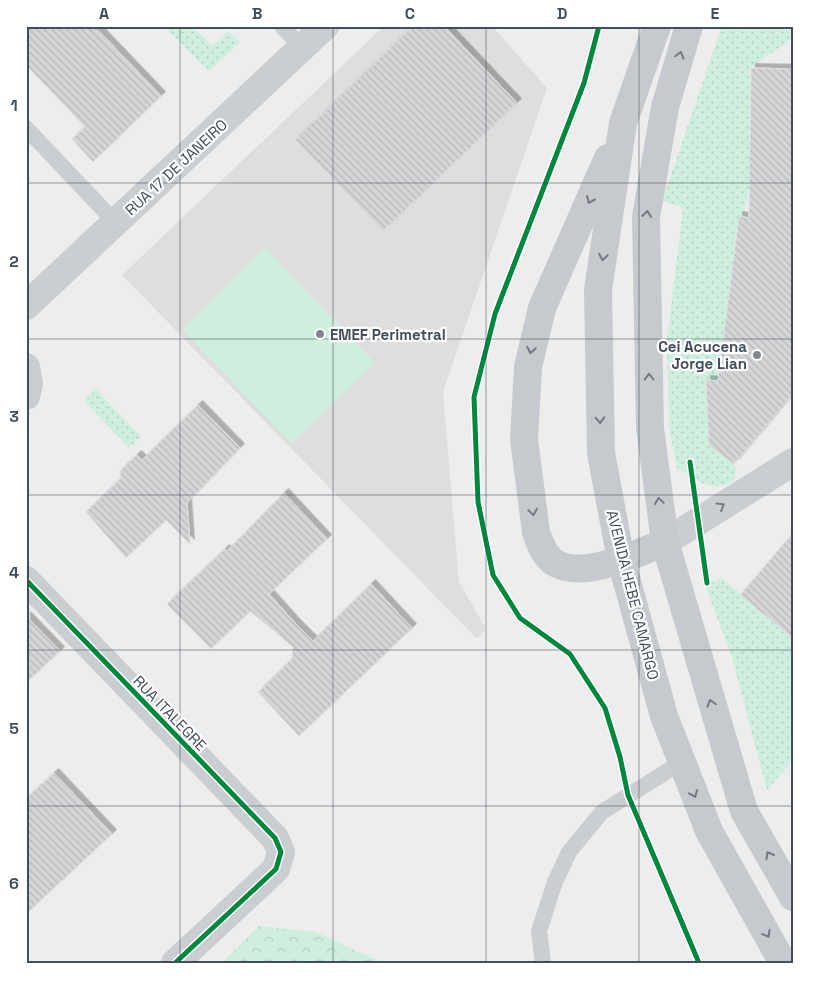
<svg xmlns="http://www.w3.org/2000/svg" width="819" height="989" font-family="'Space Grotesk',sans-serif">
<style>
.education{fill:#dfdedf}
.grass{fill:url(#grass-dots)}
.park{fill:url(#park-crowns)}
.pitch{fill:#cfefde}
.building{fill:url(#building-back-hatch);stroke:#dfdfe0;filter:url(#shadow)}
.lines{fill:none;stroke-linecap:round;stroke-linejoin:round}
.lane{stroke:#cbced1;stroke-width:16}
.street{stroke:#cbced1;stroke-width:28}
.primary{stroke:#c6c9ce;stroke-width:28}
.cycleway-casing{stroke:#fff;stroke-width:8}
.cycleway{stroke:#00873e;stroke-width:5}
.oneway{stroke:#717983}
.oneway2{stroke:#737b84}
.grid{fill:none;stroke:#434e5b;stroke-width:1;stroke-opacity:0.55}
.poi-dot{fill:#7f868e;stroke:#fff;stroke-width:2}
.labels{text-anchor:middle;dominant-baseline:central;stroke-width:4.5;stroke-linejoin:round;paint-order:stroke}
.street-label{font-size:15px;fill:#434e5b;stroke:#fff}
.poi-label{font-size:15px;font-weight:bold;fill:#434e5b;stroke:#fff;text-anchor:start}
.neatline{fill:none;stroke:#434e5b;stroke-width:2}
.grid-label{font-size:16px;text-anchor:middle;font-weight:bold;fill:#434e5b}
</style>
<defs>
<pattern id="grass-dots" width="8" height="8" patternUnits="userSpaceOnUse" patternTransform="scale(1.25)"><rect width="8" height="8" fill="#cfefde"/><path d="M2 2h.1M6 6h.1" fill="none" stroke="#b3cfc1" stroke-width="1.8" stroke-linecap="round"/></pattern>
<pattern id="park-crowns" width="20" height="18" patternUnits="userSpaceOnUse" patternTransform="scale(1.25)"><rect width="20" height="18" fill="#cfefde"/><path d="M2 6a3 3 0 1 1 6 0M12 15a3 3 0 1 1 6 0" fill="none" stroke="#b3cfc1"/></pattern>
<pattern id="building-back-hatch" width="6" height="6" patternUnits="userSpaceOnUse" patternTransform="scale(1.25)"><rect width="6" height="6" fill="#d5d5d7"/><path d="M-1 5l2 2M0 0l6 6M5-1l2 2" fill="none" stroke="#b8b8bb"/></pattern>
<filter id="shadow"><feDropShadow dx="4.5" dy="-4.5" stdDeviation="0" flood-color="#0004"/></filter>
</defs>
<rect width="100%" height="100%" fill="#eeeded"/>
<!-- education -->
<path class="education" d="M384 26H492L547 88 443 392 459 582 484 625 485 630 480 637 476 638 122 275Z"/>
<!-- grass -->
<path class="grass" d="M164 26H192L212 46 228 31 240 42 209 71Z
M722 26H793V38L750 68 749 189 743 217 739 219 718 380H706L709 446 734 464 737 470 734 480C714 496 696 479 677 468L669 427 667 340 683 208 662 201Z
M96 389 141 437 129 448 84 401Z
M721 578 793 637V760L767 790 731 654 707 591 711 583Z"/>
<!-- park -->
<path class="park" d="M259 926 316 932 383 963H222Z"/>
<!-- pitch -->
<path class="pitch" d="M265 248 375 363 291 443 182 329Z"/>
<!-- building -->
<path class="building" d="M26 26H94L161 96 93 162 72 139 85 127 26 65Z
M413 26H444L517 103 383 231 295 140Z
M751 68 793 69V384L791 396 734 464 709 446 706 380 718 381 739 216 749 218Z
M198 405 240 448 187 503 190 544 166 520 126 558 86 512 121 478 120 471 137 455 142 460Z
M284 493 327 539 269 594 295 623 313 641 371 584 412 628 299 736 258 692 292 659 293 647 250 611 211 649 167 604 225 549 227 551Z
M793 533V638L740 595Z
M26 616 60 651 26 683Z
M54 773 112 834 26 914V799Z"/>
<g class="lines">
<!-- lane -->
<path class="lane" d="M282 26 302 48
M26 128 116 223
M543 963 539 931 555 882 569 852 602 812 682 762"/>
<!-- street -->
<path class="street" d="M26 306 325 26
M26 367 29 384 26 396
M665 542 793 462
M26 580 275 838 281 852 276 869 175 963"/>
<!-- primary -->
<path class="primary" d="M657 26 623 123 598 290 601 453 621 560 664 716 709 831 783 963
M689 26 665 107 646 217 650 428 665 542 744 811 793 897
M608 158 542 308 528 367 524 439 536 532C540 544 545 558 557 564 585 579 638 553 665 542"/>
<defs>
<path id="cycleway" d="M599 26 584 83 495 314 474 397 478 502 493 575 520 618 570 654 605 708 620 757 628 795 699 963
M690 462 707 583
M26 580 275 838 281 852 276 869 175 963"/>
</defs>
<!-- cycleway casing -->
<use href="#cycleway" class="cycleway-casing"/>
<!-- cycleway -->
<use href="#cycleway" class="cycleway"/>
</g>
<!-- one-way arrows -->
<defs><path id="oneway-chevron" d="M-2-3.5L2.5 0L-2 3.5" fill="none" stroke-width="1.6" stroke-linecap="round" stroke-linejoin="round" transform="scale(1.25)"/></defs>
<g class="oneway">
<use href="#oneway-chevron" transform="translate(680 55) rotate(-74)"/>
<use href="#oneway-chevron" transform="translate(590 200) rotate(114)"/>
<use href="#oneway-chevron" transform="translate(647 214) rotate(-84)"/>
<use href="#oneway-chevron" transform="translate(603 257) rotate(99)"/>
<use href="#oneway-chevron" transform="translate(531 350) rotate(101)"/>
<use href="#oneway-chevron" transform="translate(649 377) rotate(-91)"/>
<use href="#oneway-chevron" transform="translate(600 420) rotate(88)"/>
<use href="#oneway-chevron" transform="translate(659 501) rotate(-98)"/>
<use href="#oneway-chevron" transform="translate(533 512) rotate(82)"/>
<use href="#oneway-chevron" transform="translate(711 703) rotate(-106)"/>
<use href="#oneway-chevron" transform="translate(694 794) rotate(68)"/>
<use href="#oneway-chevron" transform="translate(769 855) rotate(-120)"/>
<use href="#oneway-chevron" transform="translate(767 934) rotate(61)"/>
</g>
<use class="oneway2" href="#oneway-chevron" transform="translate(721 506) rotate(-32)"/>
<!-- grid -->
<path class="grid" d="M180 26V963M333 26V963M486 26V963M639 26V963M26 183H793M26 339H793M26 495H793M26 650H793M26 806H793"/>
<!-- markers -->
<g class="poi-dot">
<circle cx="320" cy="334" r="5"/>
<circle cx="757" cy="355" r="5"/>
</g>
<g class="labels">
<!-- street labels -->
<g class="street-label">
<text transform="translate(176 167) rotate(-43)">RUA 17 DE JANEIRO</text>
<text transform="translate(633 595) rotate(76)">AVENIDA HEBE CAMARGO</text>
<text transform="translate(170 713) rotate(46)">RUA ITALEGRE</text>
</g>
<!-- poi labels -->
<g class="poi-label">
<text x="330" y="334">EMEF Perimetral</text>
<text x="747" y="346" text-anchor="end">Cei Acucena<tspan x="747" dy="17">Jorge Lian</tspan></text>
</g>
</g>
<!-- border -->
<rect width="819" height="989" fill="none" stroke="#ffffff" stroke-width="55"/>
<rect x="28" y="28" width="764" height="934" class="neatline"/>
<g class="grid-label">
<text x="104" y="19">A</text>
<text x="257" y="19">B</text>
<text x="410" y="19">C</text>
<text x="562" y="19">D</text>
<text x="715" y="19">E</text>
<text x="14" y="111">1</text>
<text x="14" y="267">2</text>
<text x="14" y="422">3</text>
<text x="14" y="578">4</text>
<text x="14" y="734">5</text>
<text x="14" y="889">6</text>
</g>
</svg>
